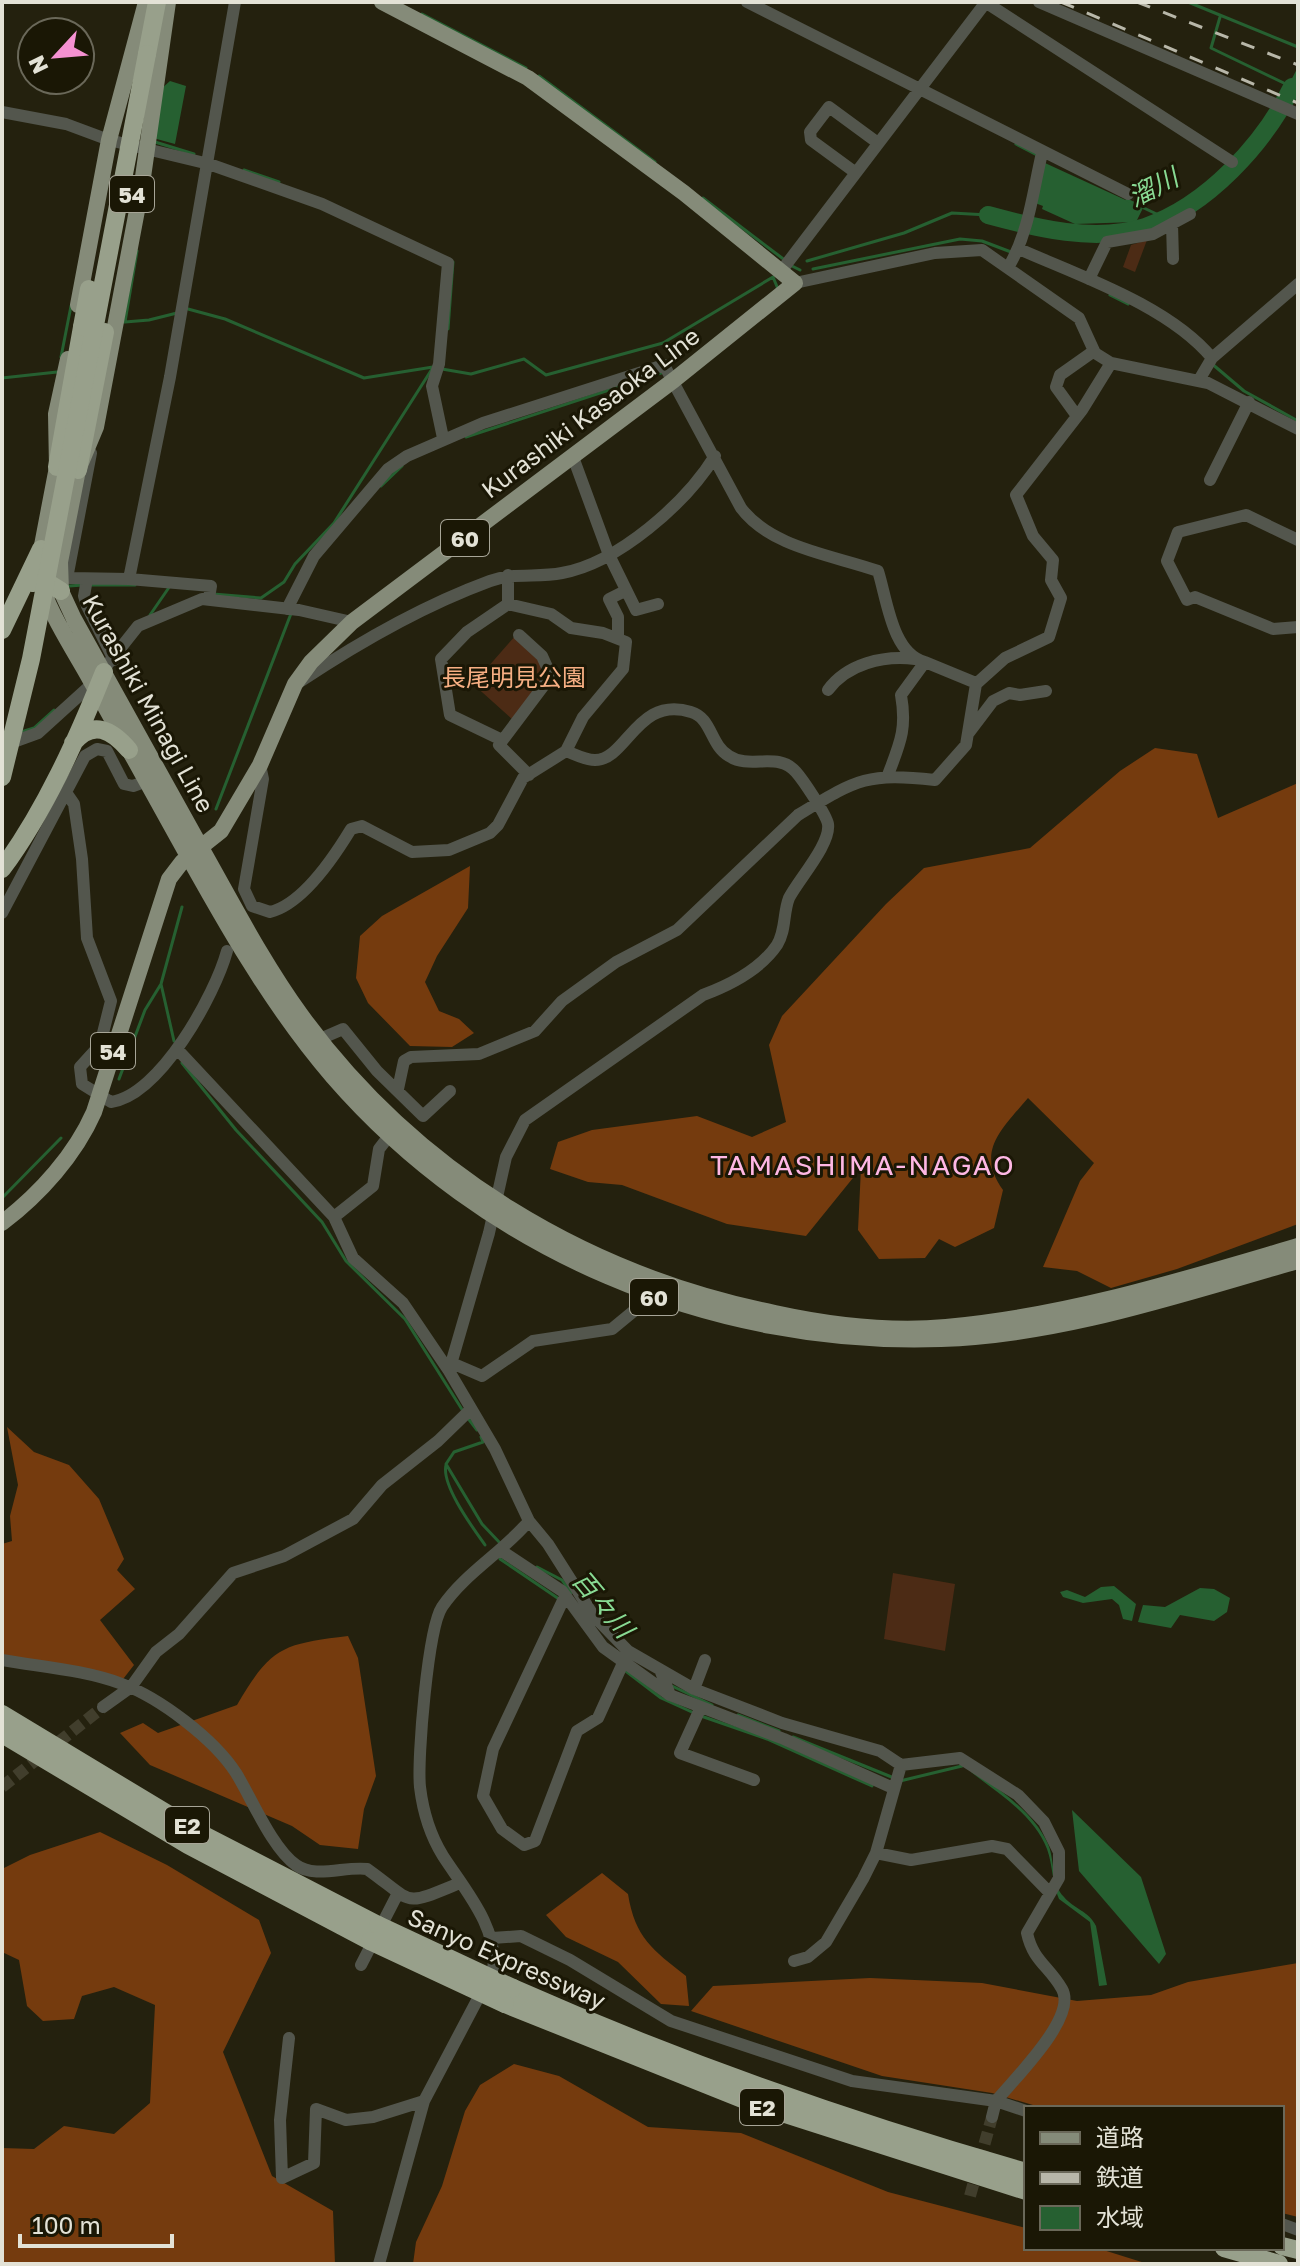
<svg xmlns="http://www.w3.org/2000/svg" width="1300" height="2266" font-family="'Golos Text','Noto Sans JP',sans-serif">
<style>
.green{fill:#4c2b15}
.forest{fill:#753b0e}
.water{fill:#266031}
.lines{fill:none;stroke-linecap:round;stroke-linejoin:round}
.stream{stroke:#266031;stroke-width:3}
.river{stroke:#266031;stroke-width:18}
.minor-tunnel{stroke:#413e2c;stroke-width:12;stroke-dasharray:12 6;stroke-linecap:butt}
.minor{stroke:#53564d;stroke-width:12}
.major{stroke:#858b79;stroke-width:16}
.highway{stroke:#98a08b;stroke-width:18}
.rail{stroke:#b8b7a9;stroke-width:3;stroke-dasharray:14 14;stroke-linecap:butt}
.highway-bridge{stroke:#98a08b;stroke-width:18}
.labels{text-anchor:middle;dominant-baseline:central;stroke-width:6;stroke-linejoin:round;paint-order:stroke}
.shield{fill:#1a1705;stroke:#a7a597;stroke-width:2}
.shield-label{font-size:22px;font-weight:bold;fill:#e3e2d6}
.street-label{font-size:24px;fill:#e3e2d6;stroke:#1a1705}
.park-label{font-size:24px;fill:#f7af83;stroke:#1a1705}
.water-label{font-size:26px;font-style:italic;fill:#88da93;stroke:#1a1705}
.quarter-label{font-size:28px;letter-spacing:2px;fill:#feb7e4;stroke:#1a1705}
</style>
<rect width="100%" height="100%" fill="#24210e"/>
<!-- green -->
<path class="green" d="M1147 240 1135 272 1123 267 1131 245Z
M516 635 540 661 547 676 513 720 473 684Z
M893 1573 955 1584 945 1651 884 1639Z"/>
<!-- forest -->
<path class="forest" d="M1155 748 1197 754 1218 818 1298 783V1224L1177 1269 1111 1288 1077 1271 1043 1267 1080 1181 1094 1163 1028 1098C1002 1129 975 1151 1003 1190L994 1228 955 1247 939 1239 925 1258 879 1259 858 1230 861 1168 806 1236 727 1224 622 1185 588 1182 550 1169 558 1142 592 1130 697 1116 752 1137 786 1122 769 1045 782 1016 886 904 924 868 1030 848 1120 771Z
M470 866 468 908 437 956 425 982 439 1011 459 1019 474 1033 452 1047 410 1046 368 1003 356 978 360 936 382 916Z
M7 1427 34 1452 69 1465 99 1499 124 1559 117 1570 135 1589 100 1620 134 1665 120 1683 2 1655V1544L12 1541 10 1516 18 1485Z
M348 1636 358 1658 376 1776 364 1809 358 1849 320 1845 292 1826 150 1765 120 1733 143 1723 158 1733 237 1705C271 1647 282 1644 348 1636Z
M100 1832 167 1865 259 1920 271 1953 223 2052 272 2176 333 2211 335 2264H2V2148L34 2149 64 2126 114 2134 150 2103 155 2005 114 1987 82 1996 74 2019 43 2021 27 2006 19 1960 2 1952V1869L30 1855Z
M602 1873 628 1894C635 1938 653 1950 686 1976L689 2006 661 2004 618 1962 566 1937 546 1915Z
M1298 1963V2217L1282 2213V2108H1043L992 2093 882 2076 691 2011 713 1986 870 1978 982 1983 1077 2001 1151 1995 1188 1982Z
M514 2064 559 2076 648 2127 741 2133 888 2192 1026 2228V2248H1097L1148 2264H413L416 2242 442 2186 465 2111 480 2085Z"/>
<!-- water -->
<path class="water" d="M1298 67V86L1287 111 1277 107Z
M170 81 186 86 175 144 153 138 160 90Z
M1045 163 1143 208 1136 222 1075 224 1042 209 1043 206 1035 203Z
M1114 1586 1136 1604 1132 1621 1123 1619 1119 1605 1112 1599 1083 1603 1063 1597 1060 1592 1067 1590 1085 1597 1101 1587Z
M1200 1588 1214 1589 1230 1598 1227 1612 1214 1621 1180 1615 1171 1628 1138 1622 1143 1605 1165 1607Z
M972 1769C1000 1791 1033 1811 1048 1844 1055 1860 1051 1884 1064 1897 1074 1909 1089 1911 1096 1926L1107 1985 1099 1986 1090 1922 1059 1899C1052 1883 1053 1866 1047 1849 1034 1815 999 1794 971 1772Z
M1072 1810 1141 1877 1166 1954 1159 1964 1079 1871Z"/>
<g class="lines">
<!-- stream -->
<path class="stream" d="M1188 2 1298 47
M422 14 526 68
M1220 17 1211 48 1290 86
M539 76 655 162
M155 142 194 154
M1016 144 1037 155
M244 170 279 182
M703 198 786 261
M1127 200 1165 218
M807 261 904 233 952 213 988 215
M792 266 800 270
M813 269 960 239 982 241 1011 252
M1110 295 1128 304
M188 309 225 319 364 378 433 367
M121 322H125L137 251
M125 322 149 320 177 313
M448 329 453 262
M61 357 71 306
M1211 363 1244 391 1298 421
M442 369 471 374 524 359 546 375 663 343 773 277 778 289
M2 378 57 372
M466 437 664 372
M381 486 402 466
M90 585H135
M69 586 83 585
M213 594 261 598 284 582 295 564 334 523 432 369
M150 615 170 586
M21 732 34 728 54 710
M216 809 292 611
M161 984 174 1041
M182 1063 236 1130 322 1222 346 1261 405 1319 463 1411
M119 1079 145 1010 161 984 182 907
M2 1198 61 1138
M467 1417 477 1430
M481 1437 483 1442 454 1452 446 1464 482 1524 500 1543
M446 1465C441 1485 473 1528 485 1545
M500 1559 559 1599
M537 1567 562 1580 571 1593
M623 1669 661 1698 694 1713
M672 1686 712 1705
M738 1715 779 1731
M701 1716 767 1739 872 1786
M793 1737 894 1778
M900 1781 962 1766"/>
<!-- river -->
<path class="river" d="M988 215C1036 228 1095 243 1145 227 1207 206 1264 144 1292 87L1298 89"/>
<!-- minor-tunnel -->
<path class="minor-tunnel" d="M2 1787 103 1707
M970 2196 992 2117"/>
<!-- minor -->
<path class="minor" d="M747 2 1128 194
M985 2 1232 162
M1039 2 1298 114
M2 112 66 124 109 140 209 164 322 204 448 263 439 364 432 386 443 438
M856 173 811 140 810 132 829 107 878 143
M1172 224 1173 259
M1019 249C1080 276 1169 306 1212 358
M1009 266C1029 232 1033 191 1042 153
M782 270 986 2
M1089 279 1107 242 1153 234 1190 214
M795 283 935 253 982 250 1079 318 1095 353 1111 363 1208 383 1298 429
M1199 380 1212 358 1298 284
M1077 416 1056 387 1060 375 1094 351
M91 453 68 573 70 578 129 579 211 586 209 598
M573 457 609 555 636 610 658 604
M1210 480 1249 402
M1298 540 1246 515 1178 532 1167 561 1187 600 1195 597 1273 629 1298 627
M87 579 84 596 87 606 114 660
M129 579 170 377 235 2
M508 604 551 614 571 628 603 633 626 642 623 669 583 717 566 751
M287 609 314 556 388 469 407 456 483 423 664 365 741 508C771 548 833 555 878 571 887 599 892 654 925 662L901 695C907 729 900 743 888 775
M519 635 542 656 551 676 499 745 529 775
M618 637V617L609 599 625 591
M925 662 976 683
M301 681C361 641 422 606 490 581 514 572 537 578 562 573 618 563 686 503 715 456
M828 690C847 664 883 655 915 659
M968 734 993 701 1009 693 1020 695 1046 691
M502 740 450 715 441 659 467 632 508 604V575
M5 745 38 733 92 684 138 626 202 599 299 610 352 622
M260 765 263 779 244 889 252 906 270 912C303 904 334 857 351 829L362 826 412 852 449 850 490 833 498 825 523 778 566 751C574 754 585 760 595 760 627 760 637 695 691 712 712 718 710 745 729 756 750 770 778 751 796 772 803 780 826 814 828 824 831 844 798 880 789 898 783 913 786 931 777 945 760 970 730 985 703 995L525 1120 506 1157 489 1233 449 1371
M65 791 74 804 82 859 87 938 111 1001 100 1045 80 1067 82 1084 111 1102C160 1095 215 995 227 951
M2 913 85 756 97 749 107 751 124 784 133 786 147 781
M320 1039 343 1029 377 1071 423 1116 450 1091
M178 1050 334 1217 353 1258 403 1303 449 1371 495 1449 529 1521 548 1544 593 1615 628 1651 694 1689 705 1660
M398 1089 404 1061 411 1057 479 1054 535 1031 562 1001 616 962 677 930 798 815C856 780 866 772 935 780L966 745 976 684 1005 658 1049 637 1061 598 1051 580 1053 560 1033 536 1016 495 1082 410 1111 363
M334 1217 373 1186 379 1149 389 1136
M454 1364 482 1376 533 1341 612 1329 652 1296
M500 1550 562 1591 603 1647 670 1695
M565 1596 493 1749 483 1796 502 1829 524 1845 535 1841 577 1731 598 1718 623 1663
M2 1660C41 1667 85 1670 122 1684 160 1698 214 1739 236 1773 252 1799 272 1848 296 1865 315 1879 345 1866 367 1869 416 1904 401 1907 460 1883
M661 1672 670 1695 784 1739 893 1788
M694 1689 782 1723 880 1751 901 1765 960 1758 1018 1795 1044 1822 1059 1852V1878L1027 1933C1033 1961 1049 1966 1062 1989 1078 2017 1014 2079 996 2101L992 2117
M103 1707 131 1687 156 1652 179 1634 233 1573 284 1556 353 1519 382 1485 438 1441 471 1409
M700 1709 680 1753 754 1780
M876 1853 911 1860 992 1846 1007 1849 1049 1892
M492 1938 521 1936 570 1960 671 2021 852 2081 996 2101 1026 2111
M794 1961 808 1957 826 1942 863 1879 876 1853 901 1765
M361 1965 397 1895
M289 2038 280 2120 282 2178 314 2163 316 2109 346 2120 373 2117 424 2101
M1282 2224 1298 2230
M379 2264 424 2101 493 1970C499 1928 465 1890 443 1856 430 1835 423 1812 420 1787 417 1759 428 1628 442 1607 465 1573 503 1552 529 1521"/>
<!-- major -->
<path class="major" d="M168 2 142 184 96 427 78 470 60 562 61 591 74 619C118 697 161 775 204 853 235 908 264 964 301 1015 415 1172 586 1275 775 1313 830 1325 890 1332 946 1327 1068 1316 1182 1280 1298 1246
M78 305 109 140 146 2
M39 561 57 467 56 414 68 359
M42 588C53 618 71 646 87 674 117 729 148 783 178 838 224 921 271 1005 333 1077 484 1251 711 1347 941 1339 1063 1335 1181 1294 1298 1261
M2 1223C40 1194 75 1155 94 1112L169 879 182 862 221 831 260 765 295 684 311 662 352 622 674 380 795 283 684 193 528 78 382 2"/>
<!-- highway -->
<path class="highway" d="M147 54 157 2
M57 467 82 327
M78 470 105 332
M32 583 45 581 61 591
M2 630 41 549
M73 743C93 719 112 730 129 750
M2 869C45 811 77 739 104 672
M2 1714 196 1831 378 1925
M2 1734 188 1845 370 1941
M513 1988C680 2062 851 2122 1026 2172
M505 2004 757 2105 1026 2191
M1282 2246 1298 2250
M1224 2248 1279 2264"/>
<!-- rail -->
<path class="rail" d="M1061 2 1298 103
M1137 2 1298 65"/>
<!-- highway-bridge -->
<path class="highway-bridge" d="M82 327 89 289
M2 777 31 659 147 54
M378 1925 513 1988
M370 1941 505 2004"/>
</g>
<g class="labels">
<!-- shield labels -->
<g class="shield">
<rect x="110" y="176" width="44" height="36" rx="6"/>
<rect x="441" y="520" width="48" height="36" rx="6"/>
<rect x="91" y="1033" width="44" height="36" rx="6"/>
<rect x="630" y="1279" width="48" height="36" rx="6"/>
<rect x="165" y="1807" width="44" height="36" rx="6"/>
<rect x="740" y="2089" width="44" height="36" rx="6"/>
</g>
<g class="shield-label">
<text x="132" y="194">54</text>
<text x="465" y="538">60</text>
<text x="113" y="1051">54</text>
<text x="654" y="1297">60</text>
<text x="187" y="1825">E2</text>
<text x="762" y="2107">E2</text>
</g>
<!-- street labels -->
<g class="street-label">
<text transform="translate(590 412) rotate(-37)">Kurashiki Kasaoka Line</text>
<text transform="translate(149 703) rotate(61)">Kurashiki Minagi Line</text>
<text transform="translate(507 1958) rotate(24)">Sanyo Expressway</text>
</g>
<!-- park labels -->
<g class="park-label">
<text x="514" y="676">長尾明見公園</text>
</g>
<!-- water labels -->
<g class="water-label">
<text transform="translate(1153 187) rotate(-27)">溜川</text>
<text transform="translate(603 1604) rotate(50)">百々川</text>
</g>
<!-- quarter labels -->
<g class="quarter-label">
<text x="863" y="1164">TAMASHIMA-NAGAO</text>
</g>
</g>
<!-- border -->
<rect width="1300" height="2266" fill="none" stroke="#e3e2d6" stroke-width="8"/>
<!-- legend -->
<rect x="1024" y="2106" width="260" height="144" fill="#1a1705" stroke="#6a6859" stroke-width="2"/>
<rect x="1040" y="2132" width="40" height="12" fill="#858b79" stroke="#6a6859" stroke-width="2"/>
<text x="1096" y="2146" font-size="24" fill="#e3e2d6">道路</text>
<rect x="1040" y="2172" width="40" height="12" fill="#b8b7a9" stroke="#6a6859" stroke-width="2"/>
<text x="1096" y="2186" font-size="24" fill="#e3e2d6">鉄道</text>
<rect x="1040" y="2206" width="40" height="24" fill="#266031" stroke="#6a6859" stroke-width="2"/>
<text x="1096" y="2226" font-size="24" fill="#e3e2d6">水域</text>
<!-- north arrow -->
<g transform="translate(56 56) rotate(244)"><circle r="38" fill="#1a1705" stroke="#6a6859" stroke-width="2"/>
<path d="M0-6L14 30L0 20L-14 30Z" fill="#f591d2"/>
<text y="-12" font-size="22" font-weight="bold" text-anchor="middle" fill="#e3e2d6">N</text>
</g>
<!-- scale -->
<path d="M20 2234v12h152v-12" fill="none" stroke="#e3e2d6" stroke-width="4"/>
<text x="32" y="2234" font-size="24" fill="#e3e2d6" stroke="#1a1705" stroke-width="6" paint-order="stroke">100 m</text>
</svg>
